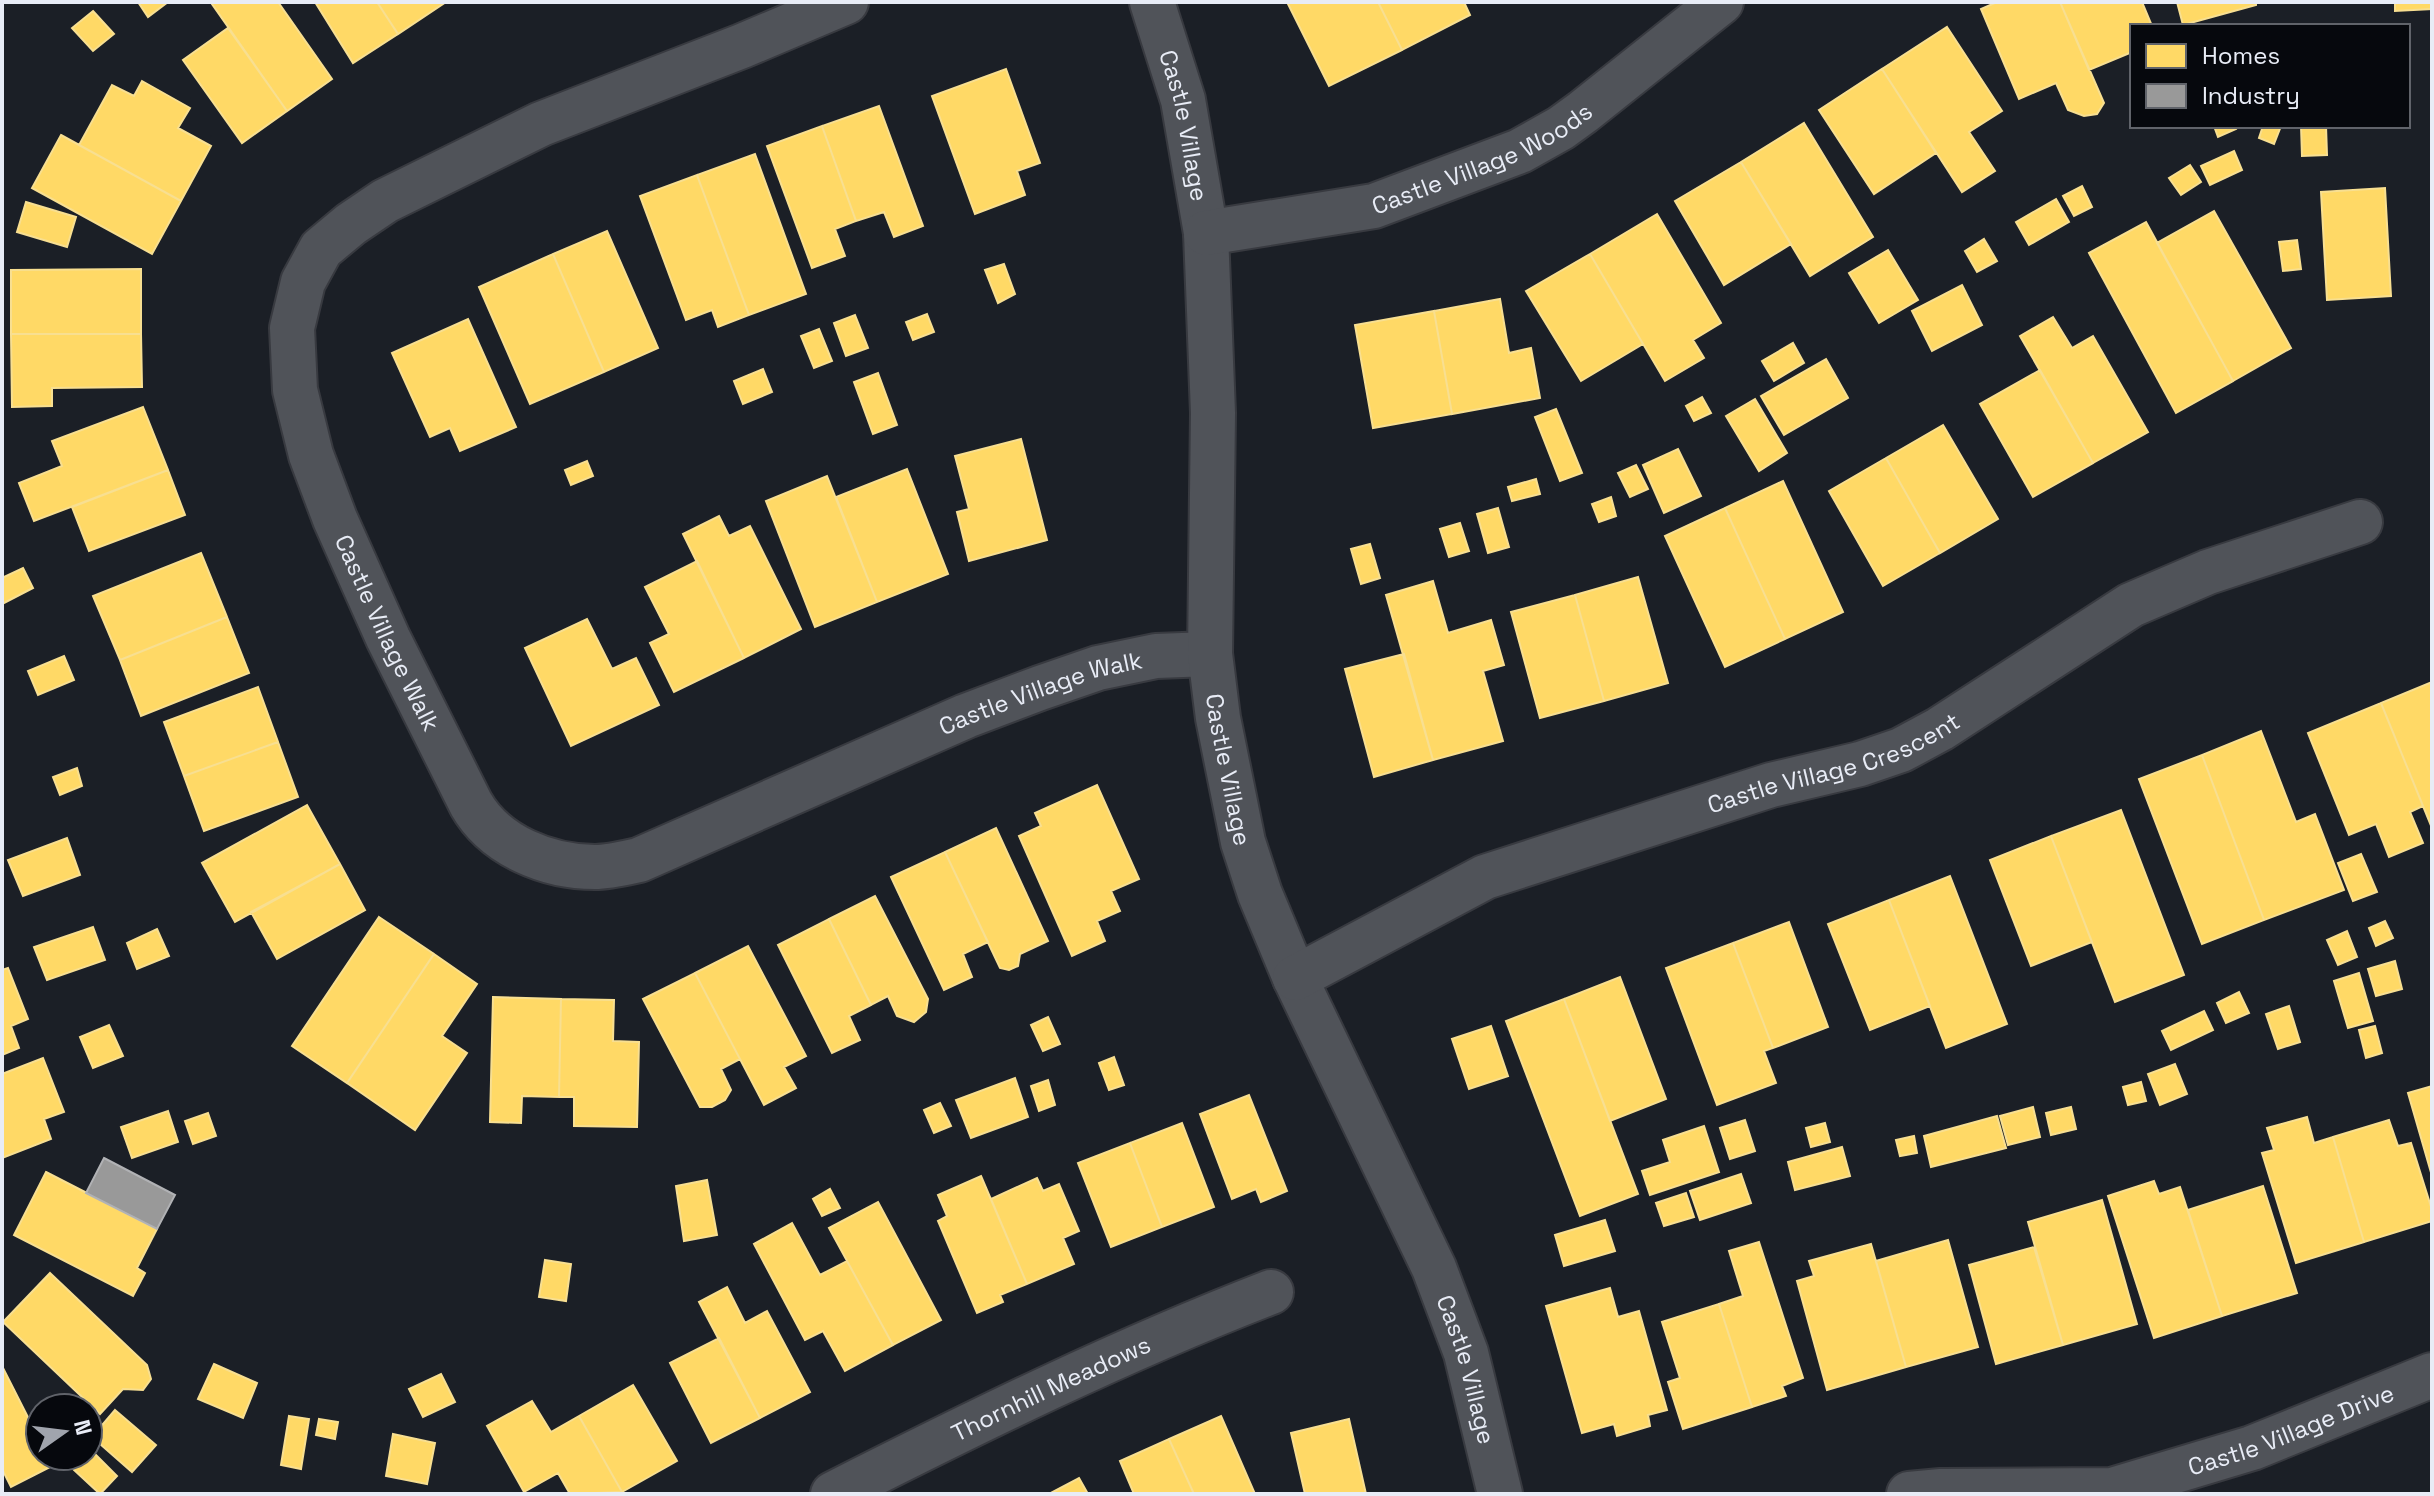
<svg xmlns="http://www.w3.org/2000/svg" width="2434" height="1496" font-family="'Space Grotesk',sans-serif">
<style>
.homes{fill:#ffd966;stroke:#f8df91;stroke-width:2}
.industry{fill:#999;stroke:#b1b2b5;stroke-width:2}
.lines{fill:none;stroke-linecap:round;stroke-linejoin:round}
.minor-casing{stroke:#383a40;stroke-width:48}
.minor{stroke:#505359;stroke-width:44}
.labels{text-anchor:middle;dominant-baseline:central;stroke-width:8;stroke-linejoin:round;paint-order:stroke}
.street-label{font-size:24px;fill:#e8ecf6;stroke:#06080d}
</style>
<rect width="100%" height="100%" fill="#1b1f26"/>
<!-- homes -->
<path class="homes" d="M138 2H168L148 17Z
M214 2H278L332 79 287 111 212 4Z
M315 2H377L398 34 353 63Z
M377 2H446L398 34Z
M1287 2H1378L1402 50 1329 86Z
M1378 2H1464L1470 15 1402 50Z
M1997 2H2060L2104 103 2097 114 2084 116 2068 110 2056 83 2019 99 1981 9Z
M2060 2H2142L2152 26H2132V52L2089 70Z
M2177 2H2256V5L2183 25Z
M2395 2H2432V9L2395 11Z
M93 11 114 34 93 51 72 28Z
M1947 27 2002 111 1969 132 1995 171 1962 192 1882 69Z
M228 28 287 111 242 143 183 60Z
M1006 69 1040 163 1017 171 1025 195 975 214 932 96Z
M1882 69 1936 153 1874 194 1819 110Z
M142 81 190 108 178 128 211 146 181 201 79 145 112 85 134 96Z
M879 106 923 226 894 237 884 212 856 221 822 126Z
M1804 123 1873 237 1810 276 1741 162Z
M822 126 856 221 835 229 845 256 812 268 767 146Z
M2214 126H2235L2236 129 2218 137Z
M2263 126H2281L2274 144 2259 138Z
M2301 126H2326L2327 155 2302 156Z
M61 135 181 201 152 254 32 188Z
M2234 151 2242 170 2210 185 2201 166Z
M755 154 806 294 749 315 697 175Z
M1741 162 1791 244 1724 285 1675 201Z
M2190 165 2201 182 2181 195 2169 178Z
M697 175 749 315 718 327 712 310 686 320 640 196Z
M2082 186 2092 207 2074 216 2063 196Z
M2385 188 2391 296 2327 300 2321 192Z
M2056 199 2069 222 2029 245 2016 222Z
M26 202 76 217 67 247 17 232Z
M2214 211 2291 348 2233 381 2157 243Z
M1657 214 1721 323 1693 340 1704 358 1665 381 1590 254Z
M2146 222 2233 381 2176 413 2089 253Z
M607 231 658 348 604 372 553 254Z
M1984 239 1997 261 1977 272 1965 251Z
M2297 240 2301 269 2283 271 2279 242Z
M1888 250 1918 300 1879 323 1849 273Z
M553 254 604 372 530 404 479 287Z
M1590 254 1643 344 1581 381 1526 291Z
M1004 264 1015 294 998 303 985 270Z
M141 269V334H11V270Z
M1962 285 1982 325 1932 351 1912 311Z
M1500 299 1509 353 1531 348 1540 398 1452 414 1434 311Z
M1434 311 1452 414 1373 428 1355 325Z
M927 314 934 332 913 340 906 322Z
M855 315 868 348 846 356 834 323Z
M2053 317 2072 348 2093 336 2148 432 2093 463 2020 336Z
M468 319 516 427 460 451 450 428 430 437 392 353Z
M819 329 832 361 814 368 801 336Z
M11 334H141L142 387 52 388V406L12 407Z
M1793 343 1804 363 1774 381 1762 361Z
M1826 359 1848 398 1784 435 1761 396Z
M763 369 772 392 743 404 734 381Z
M2040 370 2093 463 2033 497 1980 404Z
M878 373 897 425 873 434 854 382Z
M1702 397 1711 413 1694 421 1686 406Z
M1755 399 1787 453 1759 471 1726 416Z
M143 407 168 470 34 521 19 483 62 466 52 441Z
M1556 409 1582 473 1560 481 1535 417Z
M1943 425 1998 519 1940 553 1886 458Z
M1021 439 1047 540 969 561 957 512 969 509 955 456Z
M1678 449 1701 496 1664 513 1643 465Z
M1886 458 1940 553 1883 586 1829 491Z
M587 461 593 476 571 485 565 470Z
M1636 465 1648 489 1630 497 1618 473Z
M907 469 948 574 877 602 836 497Z
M168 470 185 515 89 551 72 507Z
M827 476 877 602 815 627 766 501Z
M1536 479 1540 494 1512 501 1508 487Z
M1783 481 1843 612 1785 639 1725 508Z
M1611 497 1616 516 1599 522 1592 504Z
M1498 508 1509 547 1488 553 1477 514Z
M1725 508 1785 639 1725 667 1665 536Z
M719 516 729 536 750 526 801 629 744 658 683 534Z
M1460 523 1469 551 1449 557 1440 529Z
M1370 544 1380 578 1361 584 1351 549Z
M201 553 227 617 120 660 93 596Z
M697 561 744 658 674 692 650 643 669 634 645 587Z
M23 568 33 588 2 604V578Z
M1638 577 1668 683 1604 701 1575 595Z
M1433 581 1448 633 1491 620 1504 665 1483 671 1503 741 1433 760 1386 595Z
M1575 595 1604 701 1540 718 1511 612Z
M227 617 249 673 141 716 120 660Z
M587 619 612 669 636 658 659 705 571 746 525 648Z
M1404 654 1433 760 1374 777 1345 669Z
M64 656 74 680 38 695 28 671Z
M2432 682V828L2381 703Z
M258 687 278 742 184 776 164 722Z
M2381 703 2423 806 2410 812 2423 843 2389 857 2376 824 2349 835 2308 733Z
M2261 731 2296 822 2315 814 2344 890 2264 920 2202 755Z
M278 742 298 797 204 831 184 776Z
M2202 755 2264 920 2202 944 2139 779Z
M77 768 82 786 60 795 53 777Z
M1097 785 1139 879 1111 891 1120 911 1097 921 1105 941 1072 956 1019 836 1041 826 1035 813Z
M307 805 340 864 235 922 202 863Z
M2121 810 2184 975 2115 1002 2051 836Z
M996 828 1048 941 1020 954 1018 966 1009 970 1000 968 945 852Z
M2051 836 2092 942 2031 966 1990 860Z
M67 838 80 875 23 896 8 860Z
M945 852 988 942 963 954 972 977 944 990 891 877Z
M2361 854 2377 892 2353 901 2338 863Z
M340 864 365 910 277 959 251 912Z
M1950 876 2007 1024 1946 1048 1889 900Z
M875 896 928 999 926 1012 914 1022 897 1016 888 996 871 1005 829 919Z
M1889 900 1930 1006 1870 1030 1828 924Z
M379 917 434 954 347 1083 292 1046Z
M829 919 871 1005 849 1016 860 1040 832 1053 778 945Z
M2385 921 2393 938 2376 946 2369 928Z
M1789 922 1828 1027 1773 1048 1733 943Z
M93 927 105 960 47 980 34 947Z
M157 929 169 956 137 969 127 943Z
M2347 931 2357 957 2338 965 2327 940Z
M1733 943 1773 1048 1764 1051 1776 1083 1717 1105 1666 968Z
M748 946 806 1056 784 1067 796 1088 764 1105 695 973Z
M434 954 477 984 442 1036 467 1053 415 1130 347 1083Z
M2395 961 2402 989 2376 996 2368 969Z
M8 968 28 1019 11 1026 19 1048 2 1055V970Z
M695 973 740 1059 721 1069 731 1090 725 1100 712 1107H700L643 999Z
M2359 973 2373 1021 2348 1028 2334 981Z
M1620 977 1666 1099 1610 1121 1564 999Z
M2239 992 2249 1013 2226 1023 2217 1003Z
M493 997 561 999 559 1097 522 1096 521 1123 490 1122Z
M561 999 614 1000 613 1041 639 1042 637 1127 574 1126V1097H559Z
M1564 999 1638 1194 1580 1216 1506 1021Z
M2289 1006 2300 1042 2278 1049 2266 1014Z
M2204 1011 2213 1030 2171 1050 2162 1031Z
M1048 1017 1060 1044 1043 1051 1031 1025Z
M109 1025 123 1056 93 1068 80 1037Z
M1491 1026 1508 1076 1469 1089 1452 1039Z
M2375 1026 2382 1053 2366 1058 2359 1030Z
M1114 1057 1124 1085 1109 1090 1099 1063Z
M43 1058 64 1112 44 1119 51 1139 2 1158V1074Z
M2175 1064 2187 1094 2160 1105 2148 1074Z
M1015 1078 1028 1117 971 1138 956 1100Z
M1048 1080 1055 1105 1039 1111 1031 1086Z
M2141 1082 2146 1101 2128 1105 2123 1087Z
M2432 1086V1176L2408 1093Z
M1249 1095 1287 1191 1261 1202 1256 1189 1232 1199 1200 1114Z
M940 1103 951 1126 934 1133 924 1110Z
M2033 1107 2040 1137 2008 1145 2000 1116Z
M2071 1107 2076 1129 2051 1135 2046 1113Z
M168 1111 178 1142 132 1158 121 1127Z
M208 1113 216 1136 193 1144 185 1121Z
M1997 1116 2006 1148 1931 1167 1924 1136Z
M2307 1117 2314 1143 2333 1137 2364 1242 2296 1263 2262 1153 2274 1150 2267 1128Z
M1745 1120 1755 1151 1730 1159 1720 1128Z
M2389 1120 2398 1146 2411 1143 2432 1210V1221L2364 1242 2333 1137Z
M1182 1123 1214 1207 1162 1227 1130 1143Z
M1825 1123 1830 1142 1811 1147 1806 1128Z
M1704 1126 1719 1172 1650 1195 1642 1171 1670 1162 1663 1140Z
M1914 1136 1917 1153 1900 1156 1896 1140Z
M1130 1143 1162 1227 1111 1247 1078 1163Z
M1842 1147 1850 1176 1795 1190 1788 1162Z
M46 1172 157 1229 137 1268 145 1273 133 1296 14 1235Z
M1741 1174 1751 1203 1700 1220 1690 1191Z
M981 1176 1027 1284 1000 1295 1003 1302 977 1313 938 1221 947 1216 938 1195Z
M1037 1178 1043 1191 1059 1184 1079 1231 1063 1238 1074 1264 1027 1284 991 1199Z
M707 1180 717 1235 684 1241 676 1186Z
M2154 1181 2159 1194 2180 1187 2222 1316 2154 1338 2108 1196Z
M2263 1186 2297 1293 2222 1316 2188 1210Z
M830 1189 840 1208 822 1216 813 1199Z
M1686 1193 1694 1217 1664 1226 1656 1203Z
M2102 1200 2137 1324 2063 1345 2028 1222Z
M878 1202 941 1320 893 1345 829 1228Z
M1605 1220 1615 1251 1564 1266 1555 1235Z
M792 1223 820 1275 847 1261 893 1345 845 1371 823 1331 805 1340 754 1244Z
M1948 1240 1978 1347 1906 1367 1876 1261Z
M1759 1242 1803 1378 1782 1386 1786 1396 1752 1407 1719 1304 1743 1296 1729 1251Z
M1871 1244 1906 1367 1827 1390 1797 1281 1814 1276 1809 1261Z
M2034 1247 2063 1345 1996 1364 1969 1265Z
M545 1260 571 1264 566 1301 539 1297Z
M50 1273 147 1365 151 1379 143 1390 123 1389 100 1414 3 1322Z
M727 1287 745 1323 767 1311 810 1392 760 1418 699 1302Z
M1610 1288 1618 1317 1639 1311 1667 1410 1648 1415 1650 1426 1617 1436 1614 1424 1582 1433 1546 1306Z
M1719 1304 1752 1407 1683 1429 1668 1382 1680 1378 1662 1322Z
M719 1338 760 1418 711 1443 670 1363Z
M214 1364 257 1383 243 1418 198 1399Z
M2 1366 40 1441V1456H47L52 1466 11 1487 2 1469Z
M441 1374 455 1402 423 1417 409 1389Z
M633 1385 677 1461 622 1492 579 1416Z
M532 1401 551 1432 579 1416 622 1492 570 1494 558 1473 524 1492 487 1426Z
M115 1410 156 1445 132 1472 92 1437Z
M289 1416 309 1419 301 1469 281 1465Z
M1221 1416 1255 1494H1194L1169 1439Z
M319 1419 338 1422 335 1439 316 1435Z
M1349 1419 1366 1494H1305L1291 1433Z
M393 1434 435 1443 427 1484 386 1476Z
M1169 1439 1194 1494H1134L1120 1461Z
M88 1447 117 1476 100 1494 59 1456H88Z
M1079 1478 1088 1494H1049Z"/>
<!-- industry -->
<path class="industry" d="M104 1158 175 1195 157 1229 86 1193Z"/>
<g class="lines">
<defs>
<g id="minor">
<path id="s1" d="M846 2 742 46 541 124 385 201 351 224 321 249 303 282 292 328 295 390 311 455 335 519 388 638 471 804C495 846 548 867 595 867 609 867 625 863 639 860L966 716 1040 688 1098 668 1156 656 1210 654"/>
<path id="s2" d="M1152 2 1183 100 1206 233 1213 413 1210 654 1218 718 1243 842 1260 894 1295 978 1434 1268 1466 1353 1500 1494"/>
<path id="s3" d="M1206 233 1374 206 1520 151 1561 128 1583 112 1721 2"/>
<path id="s4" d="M1295 978 1485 877 1771 785 1860 764 1901 750 1940 729 2131 605 2208 572 2360 522"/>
<path id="s5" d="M833 1494C977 1421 1121 1350 1271 1292"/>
<path id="s6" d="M1909 1494 1941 1491 2112 1490 2252 1448 2432 1375"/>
</g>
</defs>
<!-- minor casing -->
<use href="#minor" class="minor-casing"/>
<!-- minor -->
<use href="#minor" class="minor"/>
</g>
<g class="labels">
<!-- street labels -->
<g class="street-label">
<text stroke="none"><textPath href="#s2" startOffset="128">Castle Village</textPath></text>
<text stroke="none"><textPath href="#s3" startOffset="288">Castle Village Woods</textPath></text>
<text stroke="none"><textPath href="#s1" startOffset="990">Castle Village Walk</textPath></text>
<text stroke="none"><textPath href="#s1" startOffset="1806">Castle Village Walk</textPath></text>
<text stroke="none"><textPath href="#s4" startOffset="582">Castle Village Crescent</textPath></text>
<text stroke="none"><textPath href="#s2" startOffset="776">Castle Village</textPath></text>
<text stroke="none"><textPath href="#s2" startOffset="1424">Castle Village</textPath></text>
<text stroke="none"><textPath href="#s5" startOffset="242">Thornhill Meadows</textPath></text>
<text stroke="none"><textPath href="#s6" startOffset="392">Castle Village Drive</textPath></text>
</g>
</g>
<!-- border -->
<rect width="2434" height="1496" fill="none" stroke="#e8ecf6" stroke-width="8"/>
<!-- legend -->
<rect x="2130" y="24" width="280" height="104" fill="#06080d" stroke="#60636a" stroke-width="2"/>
<rect x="2146" y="44" width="40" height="24" fill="#ffd966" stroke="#60636a" stroke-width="2"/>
<text x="2202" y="64" font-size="24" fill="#e8ecf6">Homes</text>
<rect x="2146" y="84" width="40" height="24" fill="#999999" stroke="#60636a" stroke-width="2"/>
<text x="2202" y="104" font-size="24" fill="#e8ecf6">Industry</text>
<!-- north arrow -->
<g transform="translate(64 1432) rotate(76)"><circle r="38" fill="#06080d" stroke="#60636a" stroke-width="2"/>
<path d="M0-6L14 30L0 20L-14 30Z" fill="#a0a4ad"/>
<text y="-12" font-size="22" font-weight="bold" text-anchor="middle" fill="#e8ecf6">N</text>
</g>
</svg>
